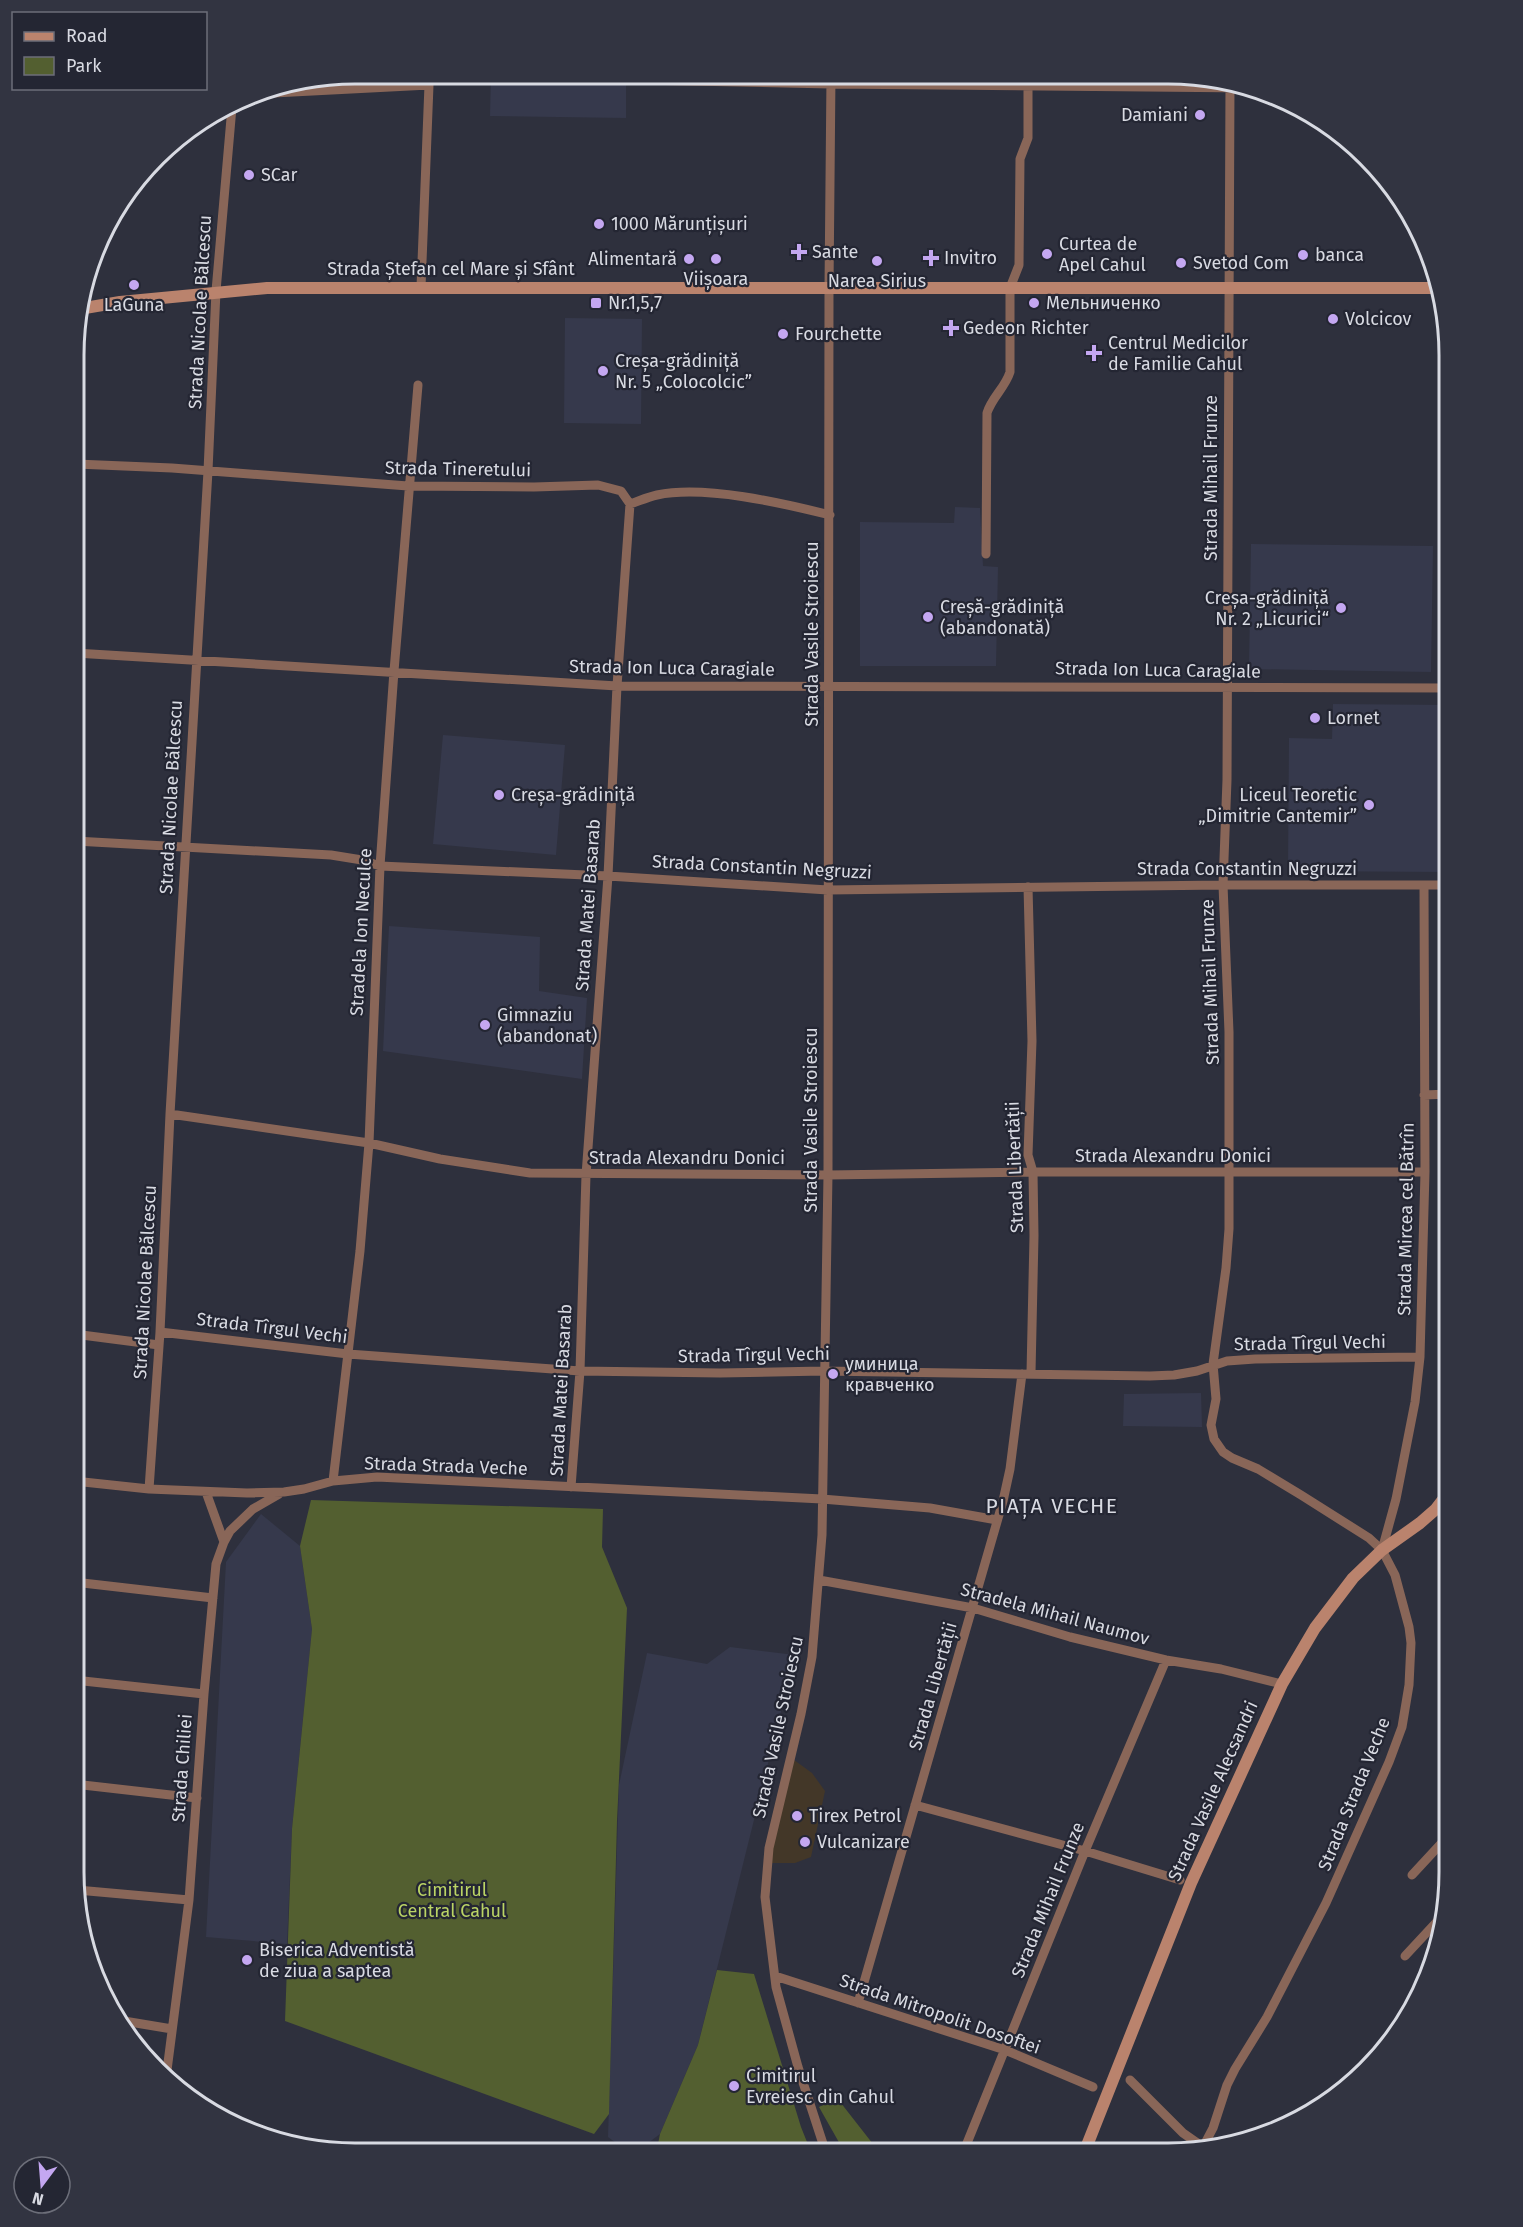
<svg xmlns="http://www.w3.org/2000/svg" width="1523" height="2227" font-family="'Fira Sans',sans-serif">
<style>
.commercial{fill:#433728}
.built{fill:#36394c}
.green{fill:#535f30}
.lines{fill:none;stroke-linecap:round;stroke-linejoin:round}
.minor{stroke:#896658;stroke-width:9}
.secondary{stroke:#ba836d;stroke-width:12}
.poi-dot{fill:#c4a7f1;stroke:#242633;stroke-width:2}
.labels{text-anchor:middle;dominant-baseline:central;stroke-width:4.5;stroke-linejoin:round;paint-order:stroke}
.poi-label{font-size:18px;fill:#d8dae2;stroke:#242633;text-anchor:start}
.street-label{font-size:18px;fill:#d8dae2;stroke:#242633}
.park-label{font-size:18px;fill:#bbd465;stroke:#242633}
.quarter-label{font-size:21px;letter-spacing:1.5px;fill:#d8dae2;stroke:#242633}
.rim{fill:none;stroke:#d8dae2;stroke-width:3}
</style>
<rect width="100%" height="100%" fill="#2e303d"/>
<!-- commercial -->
<path class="commercial" d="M790 1757 812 1773 825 1791 811 1857 795 1863H770Z"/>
<!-- built -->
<path class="built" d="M491 74H626V118L490 116Z
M565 318 642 319 641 424 564 423Z
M955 507 980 508 983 566 998 567 996 666H860V522L954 523Z
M1251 544 1433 546 1431 672 1249 669Z
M1333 704 1449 705V872L1288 871 1289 738 1332 739Z
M443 735 565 745 556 855 433 844Z
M389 926 540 937 539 991 587 998 582 1079 383 1051Z
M1201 1393 1202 1427 1123 1426 1124 1394Z
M261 1514 300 1546 312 1629 292 1829 287 1944 206 1937 226 1562Z
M730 1647 795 1655 698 2045 660 2134 636 2152H628L608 2137 619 1785 647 1653 707 1664Z"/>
<!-- green -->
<path class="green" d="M311 1500 603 1509 602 1547 627 1608 617 1821 609 2114 594 2134 285 2021 292 1829 312 1629 300 1546Z
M717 1970 754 1974 801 2127 811 2152H661L657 2149 660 2134 698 2045Z
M837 2098 880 2153H845L819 2107Z"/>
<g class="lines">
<!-- minor -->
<path class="minor" d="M640 80 831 84 1250 88
M254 94 429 85 421 287
M1415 234V225
M76 464 172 468 408 486 534 487 598 485 621 491 630 504C639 501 648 497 657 495 705 485 782 503 830 515
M986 554 987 413C992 397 1005 388 1010 372V288L1019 265 1020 159 1028 138V75
M75 653 617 686 1449 688
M75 841 331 855 362 860 380 866 608 876 828 890 1223 885H1449
M1028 887 1032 1041 1028 1155 1033 1172 1034 1236 1031 1373
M1424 1095 1449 1094
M170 1114 369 1143 440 1159 530 1173 828 1175 1033 1172H1425
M160 1332 348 1354 580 1371 720 1373 823 1371 1150 1376 1174 1375 1197 1371 1227 1361 1255 1359 1420 1357
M74 1334 159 1345
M74 1481 149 1489 247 1493 284 1492 304 1489 333 1481 377 1477 822 1499 930 1508 997 1520
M333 1481 360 1251 369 1143 380 866 394 671 418 385
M571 1487 580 1371 586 1175 608 876 617 686 630 504
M149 1489 160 1332 170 1114 208 471 216 291 232 107
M206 1492 224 1542
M1382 1550 1396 1499 1415 1402 1420 1357 1425 1172 1424 885
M819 1580 973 1608 1070 1637 1166 1660 1221 1669 1282 1684
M74 1582 213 1598
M74 1680 204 1694
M74 1784 197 1798
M915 1805 1085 1851 1180 1880
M1412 1875 1449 1835
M77 1890 189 1900
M1405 1956 1444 1914
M775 1976 1005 2050 1093 2087
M858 2003 1003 1501 1010 1469 1022 1374
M118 2020 172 2029
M166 2078 189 1900 204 1694 216 1564 224 1542 230 1531 253 1509 279 1494
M1130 2080 1183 2133 1203 2147
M1203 2147 1213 2128 1227 2085 1235 2069 1267 2017 1326 1903 1389 1762 1402 1727 1409 1685 1411 1643 1409 1627 1395 1575 1382 1550 1369 1538 1301 1495 1258 1469 1232 1458 1223 1452 1214 1439 1211 1425 1216 1399 1213 1364 1226 1268 1229 1229V1032L1223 885 1227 780 1230 83
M826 2153 798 2067 776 1987 765 1897 769 1848 801 1714 812 1657 822 1535 828 1175 829 288 831 75
M963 2153 1085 1851 1166 1660"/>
<!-- secondary -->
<path class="secondary" d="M79 309 120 302 267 288H1436
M1084 2153 1191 1883 1282 1684 1315 1628 1353 1578 1382 1550 1420 1523 1436 1509 1449 1492"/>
</g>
<!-- markers -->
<g class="poi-dot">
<circle cx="1200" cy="115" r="6"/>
<circle cx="249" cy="175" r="6"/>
<circle cx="599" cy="224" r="6"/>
<path d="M796 243h6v6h6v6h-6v6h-6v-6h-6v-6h6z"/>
<circle cx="1047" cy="254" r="6"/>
<circle cx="1303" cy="255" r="6"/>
<path d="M928 249h6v6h6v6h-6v6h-6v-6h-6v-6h6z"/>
<circle cx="689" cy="259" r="6"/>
<circle cx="716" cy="259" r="6"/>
<circle cx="877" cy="261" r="6"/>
<circle cx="1181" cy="263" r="6"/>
<circle cx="134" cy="285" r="6"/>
<rect x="590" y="297" width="12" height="12" rx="3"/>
<circle cx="1034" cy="303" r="6"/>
<circle cx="1333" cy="319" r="6"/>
<path d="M948 319h6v6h6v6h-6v6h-6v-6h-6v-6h6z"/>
<circle cx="783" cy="334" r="6"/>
<path d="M1091 344h6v6h6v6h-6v6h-6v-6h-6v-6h6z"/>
<circle cx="603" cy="371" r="6"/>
<circle cx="1341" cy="608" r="6"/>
<circle cx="928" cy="617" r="6"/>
<circle cx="1315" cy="718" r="6"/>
<circle cx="499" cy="795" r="6"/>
<circle cx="1369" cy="805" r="6"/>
<circle cx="485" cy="1025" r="6"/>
<circle cx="833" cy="1374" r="6"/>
<circle cx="797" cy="1816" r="6"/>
<circle cx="805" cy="1842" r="6"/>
<circle cx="247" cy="1960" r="6"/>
<circle cx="734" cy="2086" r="6"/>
</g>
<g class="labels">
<!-- poi labels -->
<g class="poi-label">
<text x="1188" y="115" text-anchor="end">Damiani</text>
<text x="261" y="175">SCar</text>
<text x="611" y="224">1000 Mărunțișuri</text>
<text x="1059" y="244">Curtea de<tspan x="1059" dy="21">Apel Cahul</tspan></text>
<text x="812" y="252">Sante</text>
<text x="1315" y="255">banca</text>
<text x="944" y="258">Invitro</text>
<text x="677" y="259" text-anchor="end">Alimentară</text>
<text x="1193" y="263">Svetod Com</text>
<text x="716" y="279" text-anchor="middle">Viișoara</text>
<text x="877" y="281" text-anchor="middle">Narea Sirius</text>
<text x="608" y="303">Nr.1,5,7</text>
<text x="1046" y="303">Мельниченко</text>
<text x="134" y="305" text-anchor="middle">LaGuna</text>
<text x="1345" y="319">Volcicov</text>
<text x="963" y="328">Gedeon Richter</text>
<text x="795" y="334">Fourchette</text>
<text x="1108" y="343">Centrul Medicilor<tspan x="1108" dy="21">de Familie Cahul</tspan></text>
<text x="615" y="361">Creșa-grădiniță<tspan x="615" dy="21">Nr. 5 „Colocolcic”</tspan></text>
<text x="1329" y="598" text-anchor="end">Creșa-grădiniță<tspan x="1329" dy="21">Nr. 2 „Licurici“</tspan></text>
<text x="940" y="607">Creșă-grădiniță<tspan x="940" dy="21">(abandonată)</tspan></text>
<text x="1327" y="718">Lornet</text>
<text x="511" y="795">Creșa-grădiniță</text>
<text x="1357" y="795" text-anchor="end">Liceul Teoretic<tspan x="1357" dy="21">„Dimitrie Cantemir”</tspan></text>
<text x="497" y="1015">Gimnaziu<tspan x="497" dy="21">(abandonat)</tspan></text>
<text x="845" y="1364">уминица<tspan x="845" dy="21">кравченко</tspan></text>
<text x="809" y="1816">Tirex Petrol</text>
<text x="817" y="1842">Vulcanizare</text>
<text x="259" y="1950">Biserica Adventistă<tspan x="259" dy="21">de ziua a saptea</tspan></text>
<text x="746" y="2076">Cimitirul<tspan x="746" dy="21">Evreiesc din Cahul</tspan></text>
</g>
<!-- street labels -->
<g class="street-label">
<text x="451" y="269">Strada Ștefan cel Mare și Sfânt</text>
<text transform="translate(200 312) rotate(-87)">Strada Nicolae Bălcescu</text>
<text transform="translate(458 469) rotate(1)">Strada Tineretului</text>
<text transform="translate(1211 478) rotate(-90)">Strada Mihail Frunze</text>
<text transform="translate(812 634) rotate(-90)">Strada Vasile Stroiescu</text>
<text transform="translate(672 668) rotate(1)">Strada Ion Luca Caragiale</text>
<text transform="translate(1158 670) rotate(1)">Strada Ion Luca Caragiale</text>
<text transform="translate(171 797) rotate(-87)">Strada Nicolae Bălcescu</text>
<text transform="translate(762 867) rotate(3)">Strada Constantin Negruzzi</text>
<text x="1247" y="869">Strada Constantin Negruzzi</text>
<text transform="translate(588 905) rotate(-86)">Strada Matei Basarab</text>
<text transform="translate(361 932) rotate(-87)">Stradela Ion Neculce</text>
<text transform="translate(1210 982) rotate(-92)">Strada Mihail Frunze</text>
<text transform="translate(811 1120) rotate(-90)">Strada Vasile Stroiescu</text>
<text x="1173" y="1156">Strada Alexandru Donici</text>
<text x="687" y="1158">Strada Alexandru Donici</text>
<text transform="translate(1015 1167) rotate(-92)">Strada Libertății</text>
<text transform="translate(1406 1219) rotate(-89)">Strada Mircea cel Bătrîn</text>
<text transform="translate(145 1282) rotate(-87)">Strada Nicolae Bălcescu</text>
<text transform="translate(272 1328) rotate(7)">Strada Tîrgul Vechi</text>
<text transform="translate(1310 1343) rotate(-1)">Strada Tîrgul Vechi</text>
<text transform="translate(754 1355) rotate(-1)">Strada Tîrgul Vechi</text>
<text transform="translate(561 1390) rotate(-87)">Strada Matei Basarab</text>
<text transform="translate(446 1466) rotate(2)">Strada Strada Veche</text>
<text transform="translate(1055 1614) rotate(15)">Stradela Mihail Naumov</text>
<text transform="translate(933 1686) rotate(-74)">Strada Libertății</text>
<text transform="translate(778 1727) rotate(-78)">Strada Vasile Stroiescu</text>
<text transform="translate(182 1768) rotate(-86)">Strada Chiliei</text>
<text transform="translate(1213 1791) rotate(-66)">Strada Vasile Alecsandri</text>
<text transform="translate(1354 1794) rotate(-68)">Strada Strada Veche</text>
<text transform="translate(1048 1900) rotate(-68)">Strada Mihail Frunze</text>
<text transform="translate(940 2014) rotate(19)">Strada Mitropolit Dosoftei</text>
</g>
<!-- park labels -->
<g class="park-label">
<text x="452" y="1890">Cimitirul<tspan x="452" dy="21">Central Cahul</tspan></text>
</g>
<!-- quarter labels -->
<g class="quarter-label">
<text x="1052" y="1506">PIAȚA VECHE</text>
</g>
</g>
<!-- crop -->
<path d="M0 0H1523V2227H0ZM355 84H1168A271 271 0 0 1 1439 355V1872A271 271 0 0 1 1168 2143H355A271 271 0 0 1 84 1872V355A271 271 0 0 1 355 84Z" fill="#323441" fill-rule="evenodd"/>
<path class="rim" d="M355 84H1168A271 271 0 0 1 1439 355V1872A271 271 0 0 1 1168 2143H355A271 271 0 0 1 84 1872V355A271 271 0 0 1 355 84Z"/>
<!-- legend -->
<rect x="12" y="12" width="195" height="78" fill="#242633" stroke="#6c6e79" stroke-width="1.5"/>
<rect x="24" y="32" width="30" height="9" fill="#ba836d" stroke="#6c6e79" stroke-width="1.5"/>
<text x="66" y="42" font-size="18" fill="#d8dae2">Road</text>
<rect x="24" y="57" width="30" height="18" fill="#535f30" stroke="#6c6e79" stroke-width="1.5"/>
<text x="66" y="72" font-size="18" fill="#d8dae2">Park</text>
<!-- north arrow -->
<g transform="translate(42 2185) rotate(196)"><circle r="28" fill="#242633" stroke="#6c6e79" stroke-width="1.5"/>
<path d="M0-4.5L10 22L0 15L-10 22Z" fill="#c4a7f1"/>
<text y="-9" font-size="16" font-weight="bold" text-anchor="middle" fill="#d8dae2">N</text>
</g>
</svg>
